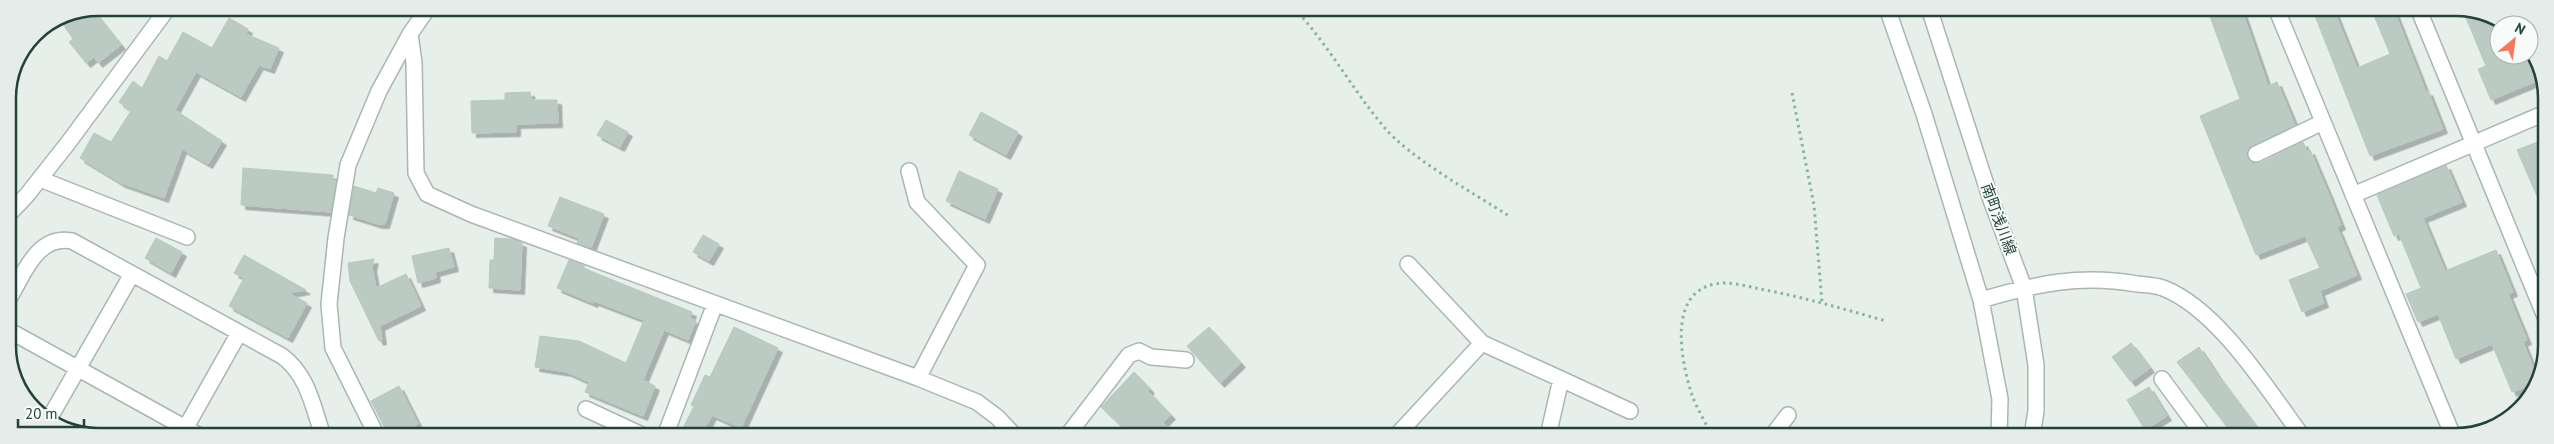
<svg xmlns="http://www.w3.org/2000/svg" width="2554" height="444" font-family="'PT Sans','Noto Sans JP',sans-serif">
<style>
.building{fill:#bbcac3;stroke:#b7c9c1;filter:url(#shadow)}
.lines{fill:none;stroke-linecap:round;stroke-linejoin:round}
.minor-casing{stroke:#a8b8b1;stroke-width:18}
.path{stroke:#85b4a2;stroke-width:3;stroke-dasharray:2.5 4;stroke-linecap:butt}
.minor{stroke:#fff;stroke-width:15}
.labels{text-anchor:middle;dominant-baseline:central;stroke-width:4;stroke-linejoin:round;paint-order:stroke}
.street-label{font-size:15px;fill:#234238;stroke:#f7fbf9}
.rim{fill:none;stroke:#234238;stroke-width:2.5}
</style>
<defs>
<filter id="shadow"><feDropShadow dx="4.5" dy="4.5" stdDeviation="0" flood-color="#0004"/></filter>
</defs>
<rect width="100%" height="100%" fill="#e6efea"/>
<!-- building -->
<path class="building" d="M2207 8H2241L2268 86 2277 82 2295 125 2252 146 2247 153 2248 158 2255 163H2260L2303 142 2307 151 2310 150 2329 195 2341 225 2337 227 2357 275 2320 291 2324 303 2302 312 2289 280 2320 268 2305 236 2256 255 2200 116 2240 99Z
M2312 8H2333L2357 68 2390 54 2371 8H2393L2426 92 2428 91 2443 129 2370 156Z
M2462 8H2468L2504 25H2499V55L2529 53 2544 78 2491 100 2478 69 2486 66Z
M92 9 121 45 98 63 94 57 86 63 69 42 73 39 59 18 64 14Z
M229 18 248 29 246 34 279 48 270 69 259 65 241 97 196 72 175 110 222 141 208 164 182 149 164 198 121 183 80 158 94 133 111 142 131 111 119 102 133 81 142 88 159 56 167 61 183 32 212 48Z
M530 92 531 100H557L558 123 516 124V132L472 133 471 101 505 100V93Z
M981 112 1018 132 1006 155 969 135Z
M606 120 628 132 620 147 597 135Z
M2545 139V212H2544L2517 150Z
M2446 165 2462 202 2423 218 2445 271 2496 250 2513 292 2508 294 2527 340 2523 342 2536 375 2531 385 2512 392 2492 344 2456 359 2438 314 2418 322 2406 294 2421 288 2399 234 2394 236 2377 195Z
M243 168 333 175V180L336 181 331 212 241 205Z
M959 171 998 189 985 219 946 201Z
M354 186 376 193 378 188 394 193 385 224H378L349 215Z
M560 197 604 214 591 248 577 243 579 238 548 226Z
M703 235 719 244 709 261 693 252Z
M156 238 182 252 171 273 145 258Z
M495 238 512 239 522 243 520 290 489 288 490 260H494Z
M449 248 454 267 435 272 436 278 418 283 412 256Z
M244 255 306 290 289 293 307 303 288 338 229 306 244 278 234 273Z
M374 259 372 267 376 288 406 274 421 306 380 326 382 340 379 341 350 281 348 263Z
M569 260 585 266 583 268 692 312 690 318 696 321 688 340 664 330 643 380 655 386 643 416 585 392 589 382 567 372 535 367 540 336 579 341 626 363 644 320 594 301 593 303 557 288Z
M734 327 778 348 741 428 712 415 701 436H679L694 406 691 405 705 375 710 377Z
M1209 327 1241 363 1220 383 1187 346Z
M2131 343 2150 368 2131 382 2112 357Z
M2199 347 2218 376 2263 436H2234L2177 362Z
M1134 372 1150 389 1148 391 1171 415 1163 423 1179 436H1132L1101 407Z
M399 386 418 424 395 436H389L371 401Z
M2149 387 2167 416 2145 430 2127 400Z"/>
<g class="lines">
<defs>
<path id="minor" d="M1887 8 1924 114 1981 300 2000 399 1999 436
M1929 8 1991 200 2024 288 2036 365V411L2032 436
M2276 8 2453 436
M2418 8 2546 319
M410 34 414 63 416 173 427 194 471 214 918 378 977 402 997 417 1015 436
M2256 154 2323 122
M909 171 917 202 977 265 918 378
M40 179 187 237
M2353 195 2545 113
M9 214 27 195 68 143 168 8
M1408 264 1482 343
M10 297C24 273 38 234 72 241L282 356C308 375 313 407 323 436
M1981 300C2036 284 2079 274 2137 284 2146 285 2156 285 2163 288 2218 309 2268 390 2302 436
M10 331 200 436
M1561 379 1630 411
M2162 379 2204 436
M586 409 644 436
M49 419 132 274
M181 436 239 333
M377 436 333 348 329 304 336 238 348 165 379 91 410 34 428 8
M665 436 715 304
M1067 436 1129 355 1139 351 1151 357 1186 360
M1396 436 1482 343 1561 379 1548 436
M1772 436 1788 415"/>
</defs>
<!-- minor casing -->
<use href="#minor" class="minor-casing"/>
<!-- path -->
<path class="path" d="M1294 8C1328 44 1352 89 1384 127 1411 159 1472 192 1509 216
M1792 93 1814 205 1822 303
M1712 436C1706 423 1697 409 1692 395 1681 361 1667 293 1715 284 1729 281 1746 286 1760 289 1803 297 1844 309 1886 321"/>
<!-- minor -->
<use href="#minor" class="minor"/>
</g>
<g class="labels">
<!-- street labels -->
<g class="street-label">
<text transform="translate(1999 219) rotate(70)">南町浅川線</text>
</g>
</g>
<!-- crop -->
<path d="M0 0H2554V444H0ZM98 16H2456A82 82 0 0 1 2538 98V346A82 82 0 0 1 2456 428H98A82 82 0 0 1 16 346V98A82 82 0 0 1 98 16Z" fill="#e6ecea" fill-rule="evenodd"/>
<path class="rim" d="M98 16H2456A82 82 0 0 1 2538 98V346A82 82 0 0 1 2456 428H98A82 82 0 0 1 16 346V98A82 82 0 0 1 98 16Z"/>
<!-- north arrow -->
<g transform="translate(2514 40) rotate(29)"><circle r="24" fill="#f7fbf9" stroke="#a2b1ac"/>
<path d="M0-4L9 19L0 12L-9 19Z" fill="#f7765c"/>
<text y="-8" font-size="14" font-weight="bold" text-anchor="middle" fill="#234238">N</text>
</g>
<!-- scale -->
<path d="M18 419v8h66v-8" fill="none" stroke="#234238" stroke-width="2.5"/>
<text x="25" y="419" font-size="15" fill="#234238" stroke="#f7fbf9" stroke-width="4" paint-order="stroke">20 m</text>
</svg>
